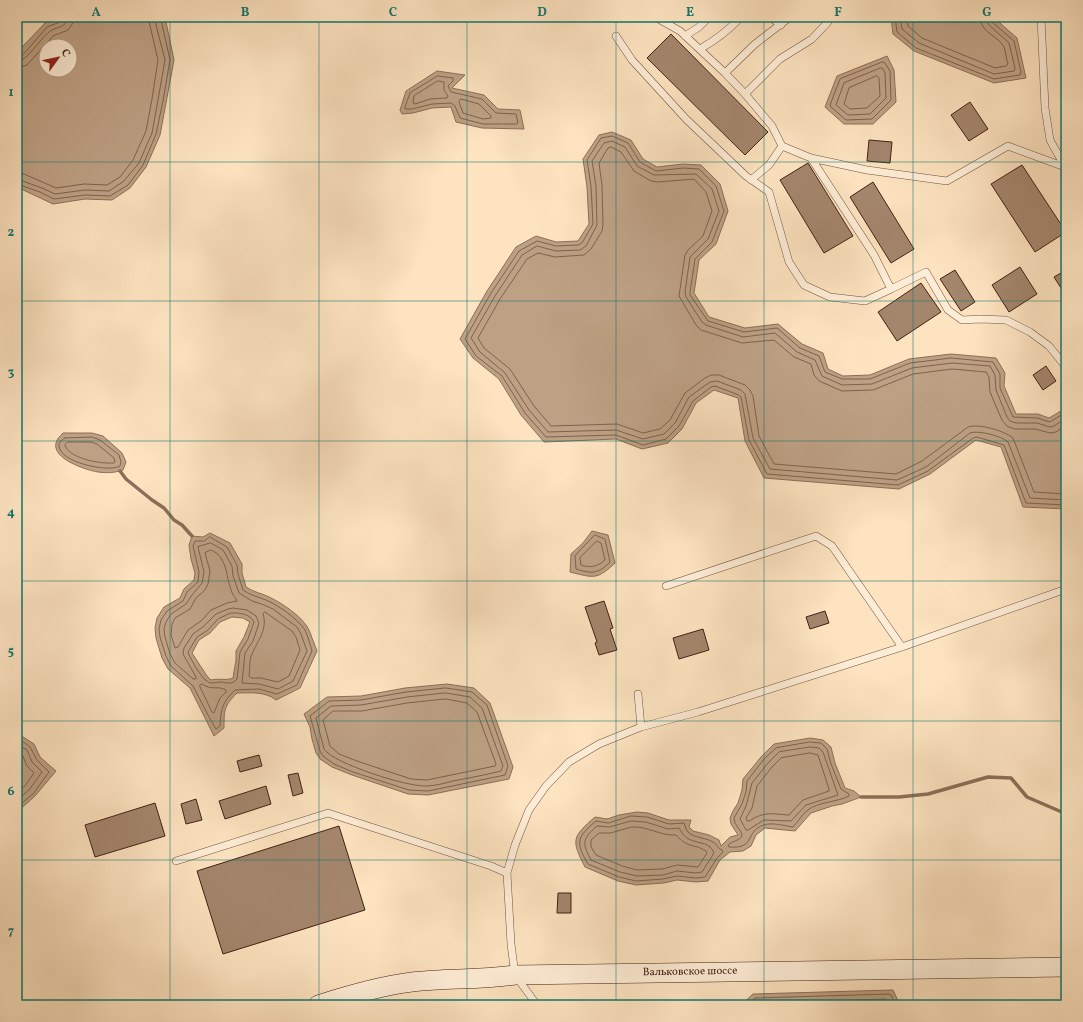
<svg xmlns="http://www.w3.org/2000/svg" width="1083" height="1022" font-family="Vollkorn,serif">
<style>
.water{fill:#bea185;stroke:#8d6e57;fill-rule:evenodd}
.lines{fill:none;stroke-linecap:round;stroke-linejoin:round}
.shore{stroke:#80614c;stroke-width:1}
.stream{stroke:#8d6e57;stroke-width:3.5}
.building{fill:#a4866d;stroke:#432113}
.lane-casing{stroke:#72523e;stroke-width:8}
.secondary-casing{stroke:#432113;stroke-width:20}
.lane{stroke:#feedd6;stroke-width:7}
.secondary{stroke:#feedd6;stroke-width:19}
.grid{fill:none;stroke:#0f766e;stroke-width:1;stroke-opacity:0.55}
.labels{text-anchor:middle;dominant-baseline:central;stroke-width:3;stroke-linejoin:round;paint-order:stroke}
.street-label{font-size:11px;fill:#432113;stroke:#feedd6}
.neatline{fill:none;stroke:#0f766e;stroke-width:1.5}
.grid-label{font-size:13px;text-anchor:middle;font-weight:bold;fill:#0f766e}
</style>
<rect width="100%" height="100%" fill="#fde3c0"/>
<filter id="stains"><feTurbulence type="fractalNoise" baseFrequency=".005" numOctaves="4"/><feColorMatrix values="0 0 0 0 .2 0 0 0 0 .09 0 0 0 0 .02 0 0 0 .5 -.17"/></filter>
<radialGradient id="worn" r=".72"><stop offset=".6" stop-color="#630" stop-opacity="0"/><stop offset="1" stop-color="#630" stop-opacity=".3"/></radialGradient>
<!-- water -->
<path class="water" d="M64 17H162L166 22 174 60 160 135 146 167 130 188 112 200 85 199 53 204 17 187V55L24 45 45 23ZM46 46H70V70H46Z
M891 17H993L1017 38 1026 78 994 83 914 51 893 34Z
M887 56 894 70 896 102 873 124H844L825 107 837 76Z
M437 71 465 75 452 88 484 95 498 109 520 110 524 129 482 128 456 122 451 107 432 108 413 113 402 114 400 110 406 91Z
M612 132 631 140 643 159 657 167 683 164 701 165 720 184 728 211 716 244 699 260 694 293 709 317 745 328 778 324 802 344 823 353 828 369 843 376 870 375 909 359 951 354 996 358 1005 373 1004 386 1016 414H1038L1049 418 1066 408V509L1023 507 1001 447 976 440 930 474 899 489 764 478 745 441 738 398 714 390 696 403 682 429 668 443 642 449 616 439 544 442 521 415 499 379 473 358 460 339 487 291 516 247 536 236 556 242 578 241 589 224 587 187 583 159 599 135Z
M63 433H92L103 436 122 453 126 462 123 470C115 473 106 473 98 472 86 470 52 459 56 443 57 439 60 436 63 433Z
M592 531 608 535 615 563C597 580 594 578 570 572L571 554 583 543Z
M210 533 230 543 242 564V573L246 587C253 592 261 593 269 597 282 603 303 617 309 630 312 637 314 644 317 651L300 688 276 700C265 691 250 693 237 693 224 706 224 710 224 728L214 736 190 688 168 669 162 658 156 638 155 628 157 618 164 607 180 598 184 589 194 580 195 573 191 559 189 545 192 536 203 537ZM232 617 243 618 250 622 244 637 236 651V660L233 678C226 681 219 678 211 680L207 676 192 653 199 640 210 633 220 622Z
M447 684 474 688 490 703 513 767 509 779 428 795 408 794 352 775 332 767 320 759 316 753 312 739 310 727 304 714 327 697 361 696 405 688Z
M17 733 34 744 40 757 56 771 35 796 17 812Z
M810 738 823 740 831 747 835 763 845 788 854 791 861 797 842 804 832 806 811 813 795 831 765 828 756 835 751 846 743 851 730 852 720 860 708 881 696 882 677 880 664 883 636 885 618 881 585 867C571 840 572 837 595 817L607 819 619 815 637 812 648 813 669 820H691L689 827 693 831 709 835 719 840 721 846 730 837 738 835 731 824 730 818 733 811 738 803 742 790 743 779 761 757 774 744Z
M893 990 900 1005H741L753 994Z"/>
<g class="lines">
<!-- shore -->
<path class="shore" d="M895 17 897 32 916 48 994 79 1020 75 1021 72 1014 41 992 22 991 17
M900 17 902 29 919 43 994 74 1014 71 1015 68 1009 43 988 24 986 17
M906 17 908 26 922 38 995 68 1006 66 1008 64C1006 59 1006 52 1004 47 998 35 981 34 980 17
M17 57 22 56 47 27 60 22 62 17
M17 62C27 61 40 39 49 32 56 26 67 29 67 17
M883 62 885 63 890 71 891 100 872 119 846 120 831 107 830 105 840 79Z
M17 68 27 65 53 36 68 30 73 23V17
M881 68 883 69 885 73 886 98 870 114 848 115 836 105 844 83Z
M438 76 453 78V81L448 86 451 92 482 99 496 113 516 114 518 123 516 124H483L460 118 455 106 451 103 432 104 412 109H405V107L410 93Z
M877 76 879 78 880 96 867 108 850 109 844 104 849 88Z
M438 81 444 82V90L448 96 447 98 430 99 415 104 413 103 414 96Z
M461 99 479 104 491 116V118L483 119 463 113 459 102Z
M17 173 24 174 56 188 84 184 107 185 120 177 133 160 146 131 152 99 158 60 148 17
M17 179 42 188 55 194 85 190 109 191 124 181 139 163 152 133 158 100 165 60 154 17
M17 184 40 192 54 199 85 195 110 196 128 185 143 165 156 134 163 101 170 60 162 24 160 17
M1066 412 1050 422 1037 418 1013 417 1000 388V374L993 362 951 358 910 363 870 379H842L825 372 819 356 800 348 777 328 744 332 708 321 690 295V292L695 259 712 242 724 211 716 186 699 169 683 168 656 171 640 162 628 143 612 136 601 138 587 160 591 186 593 224 582 243 578 245 556 246 537 241 519 251 491 293 465 339 476 356 502 376 525 413 546 437 616 435 643 445 666 439 679 426 693 401 711 387 715 386 739 395 741 397 749 440 767 474 898 485 928 471 973 438 977 437 1004 445 1026 503 1066 505
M1066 418 1054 426 1050 427 1037 423H1016L1010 421 1007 417 996 390 995 375 990 366 952 363 912 368 872 384 842 385 822 376 815 360 797 352 775 333 743 337 706 325 702 322 686 297 685 292 690 257 708 239 719 211 712 189 696 174 654 175 637 166 625 147 612 141 604 143 592 161 596 186 597 225 586 246 580 250 556 251 537 246 522 255 495 296 471 338 480 352 505 373 529 410 548 432 616 430 643 439 664 434 675 423 689 397 710 382 717 381 741 390 745 394 753 438 770 469 897 480 926 467 970 433C978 430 1002 436 1008 442L1030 498 1066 500
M1066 425 1056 432 1050 433 1035 429H1014L1007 426 1002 420 990 392 989 377 986 372 952 369 913 374 873 390 842 391 819 381 814 375 811 364 794 357 774 340 742 343 701 330 696 325 679 296 685 255 688 250 703 236 712 211 706 192 694 179 658 182 651 181 634 171 621 152 611 147 608 148 599 163 602 185 603 225 602 231 591 249 584 255 555 257 538 253 527 259 500 299 478 338 484 348 510 369 534 406 551 426 617 424 643 433 660 429 670 420 685 393 705 378 711 375H719L745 385 750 390 753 396 759 436 774 464 896 474 922 461 968 427C978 423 1005 431 1013 438L1034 492 1066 494
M65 438 92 437 100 440 119 455 121 462 120 466C108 473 58 462 59 445 59 442 63 439 65 438Z
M68 442H91L97 444 114 458 115 462 114 463C101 464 69 459 65 445Z
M595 535 605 539 610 562C598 574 592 574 576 569L575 556Z
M210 537 227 547 237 565 238 574 243 590C250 595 258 597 266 600 278 605 298 619 305 630 308 636 310 644 312 651L297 685 277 694 259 689 235 690C222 703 221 709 220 726L216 729 208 715 193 686 171 666 166 656 160 637 159 629 161 620 167 611 183 601 187 592 198 582 199 572 193 546 195 541H204Z
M597 541 601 543 605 560C597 567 590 568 581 565L580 558Z
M211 543 223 550 232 566 233 576 239 593 252 601 264 605 273 609 297 627 301 634 307 651 293 681 278 689 259 684 242 683 245 653 253 641 259 623 256 616 247 610 233 608 228 609 216 614 204 626 193 634 184 648 183 654 196 677V679H193L175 663 170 654 165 637 164 629 166 622 171 614 186 604 192 595 202 583 204 572 198 547Z
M211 550C227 556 226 576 231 590 232 594 235 597 237 601L227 603 211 610 201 621 188 630 178 647 175 648 171 635 172 624 175 618 190 609 196 598 205 590 208 584 210 571 205 553Z
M265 612 292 631 296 637 300 650 289 676 278 682 261 678H251L249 676C250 670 249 659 252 654 258 640 268 629 263 614Z
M231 613C240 613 249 613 254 622L248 639 240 652 237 679C232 685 228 683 221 682 218 682 214 683 210 683L204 679 196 668 189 655 188 652 197 637 208 630 218 619Z
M200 685 202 684C212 691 217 685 226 690V692L220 698 214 713 212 712 200 687Z
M446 688 472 692 487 705 508 766 505 775 428 791 409 790 353 772 334 764 323 756 320 751 310 716 329 701 361 700 406 692Z
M446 693 470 697 482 708 503 766 501 771C485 775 469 778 453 781 445 783 435 786 426 786 408 787 334 764 324 749L316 718 331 706 361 705 407 697Z
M446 699 467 703 477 712 496 764 495 766 427 780 411 779 357 761 339 754 330 746 323 720 333 711H362L407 703Z
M17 737 30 747 37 760 49 772 33 794 17 807
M810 742 821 743 827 749 831 764 841 789 849 794V796C838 802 817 802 808 810 802 814 798 822 793 827 785 826 772 822 764 825 744 831 757 849 729 847L728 845C732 841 739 841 742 836L741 832 735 823 734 818 742 804 746 792 747 781 764 759 776 748Z
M17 744 27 750 32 762 42 772 29 790 17 800
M810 747 819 748 823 752 838 795 806 805 791 821 764 820 748 830H746L740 819 746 806 752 783 768 763 779 752Z
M17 751 22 754 27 766 34 773 25 786 17 793
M810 753 818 755 829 789V791L803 800 789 815C771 814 765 811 749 821H747L746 818 752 808 757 786 772 767 781 758Z
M631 816 647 817 669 824 684 823C685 825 685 827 686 829 690 838 705 837 713 842 717 844 717 848 722 850L723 852 717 858 705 877 696 878 677 876 663 879 636 881 619 877 588 864C575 842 577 837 596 821L608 823Z
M631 821 646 822 668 829 679 828C682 833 685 838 691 840 700 844 710 842 714 853L702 872 696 873 677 871 663 875 637 876 620 872 591 860C582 843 582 839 597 826L609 827Z
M632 827C648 826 660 836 676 835 689 849 693 843 706 851L707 853 698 867 677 865 662 869 637 870 622 866 596 855 591 847V840L599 833H610Z
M747 1005 755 998 889 994 891 995 896 1005
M754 1005 757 1003 886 999 890 1005"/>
<!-- stream -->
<path class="stream" d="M120 471 126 479 152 500 164 508 174 520 182 525 192 536
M861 797H899L928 794 988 777 1011 778 1027 797 1064 813 1066 812"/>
</g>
<!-- building -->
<path class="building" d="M671 34 768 132 745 155 647 58Z
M970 102 988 129 969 141 951 115Z
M869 140 892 142 890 163 867 161Z
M808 163 853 236 824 253 780 180Z
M1022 165 1066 232 1035 252 991 184Z
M873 182 914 249 891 263 850 197Z
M1020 267 1037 294 1009 312 992 285Z
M955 270 975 302 961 311 940 279Z
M1066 270V296L1054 277Z
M921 283 941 312 897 341 878 312Z
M1046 366 1056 381 1043 390 1033 375Z
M604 601 613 628 610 629 617 650 599 655 595 643 597 642 585 607Z
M825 611 829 623 810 629 806 617Z
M703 629 709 650 679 659 673 638Z
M259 755 262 766 240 772 237 761Z
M298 773 303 793 293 796 288 775Z
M266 786 271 804 225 819 219 801Z
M196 799 202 820 186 824 181 804Z
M155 803 165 836 95 857 85 825Z
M339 826 365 910 223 954 197 871Z
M558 893H571V913H557Z"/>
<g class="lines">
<defs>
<path id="lane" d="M655 17 680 31 725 73
M770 17 781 25
M790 17 755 44 725 73 745 94 780 59 812 39 828 22 826 17
M1041 17 1045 108 1050 140 1065 167H1066
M616 36 632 60 686 119 746 176 769 192 789 262 804 285 830 297 865 301 891 289 874 255 811 158
M685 36 699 27 709 17
M700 49C716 40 728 31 741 17
M745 94 772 126 782 146 769 165 751 180
M782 146 811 158 867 170 947 181 1008 146 1065 167 1066 169
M891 289 926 272 948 310 962 320 980 319 1006 320 1030 332 1049 346 1066 367
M666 586 816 536 832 546 902 647
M638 694 641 727
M176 861 328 813 491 866 507 873
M537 1005 515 975 511 944 507 873 515 845 529 810 546 786 569 762 599 744 641 727 698 712 902 647 1066 589"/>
<path id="secondary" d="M318 1005C349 995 380 986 412 982 447 978 481 980 515 975L1066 967"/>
</defs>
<!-- lane casing -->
<use href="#lane" class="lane-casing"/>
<!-- secondary casing -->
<use href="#secondary" class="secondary-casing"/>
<!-- lane -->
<use href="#lane" class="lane"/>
<!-- secondary -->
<use href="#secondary" class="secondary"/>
</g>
<!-- grid -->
<path class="grid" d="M170 17V1005M319 17V1005M467 17V1005M616 17V1005M764 17V1005M913 17V1005M17 162H1066M17 301H1066M17 441H1066M17 581H1066M17 721H1066M17 860H1066"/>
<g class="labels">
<!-- street labels -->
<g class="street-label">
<text transform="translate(690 972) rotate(-1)">Вальковское шоссе</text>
</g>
</g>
<!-- margin -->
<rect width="1083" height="1022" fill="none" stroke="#fde3c0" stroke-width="44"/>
<!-- north arrow -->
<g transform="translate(58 58) rotate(57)"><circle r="19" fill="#feedd6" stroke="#b39b88"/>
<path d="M0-3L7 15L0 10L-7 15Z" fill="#8f2418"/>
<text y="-6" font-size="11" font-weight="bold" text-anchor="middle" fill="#432113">С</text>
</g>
<rect x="22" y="22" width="1039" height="978" class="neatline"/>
<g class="grid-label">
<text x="96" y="16">A</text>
<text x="245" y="16">B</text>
<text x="393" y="16">C</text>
<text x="542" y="16">D</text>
<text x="690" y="16">E</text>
<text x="838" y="16">F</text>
<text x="987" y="16">G</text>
<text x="11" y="96">1</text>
<text x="11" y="236">2</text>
<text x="11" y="376">3</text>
<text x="11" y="516">4</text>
<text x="11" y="655">5</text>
<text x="11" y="795">6</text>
<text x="11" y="935">7</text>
</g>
<rect width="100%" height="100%" filter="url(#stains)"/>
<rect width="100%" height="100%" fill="url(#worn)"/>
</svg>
